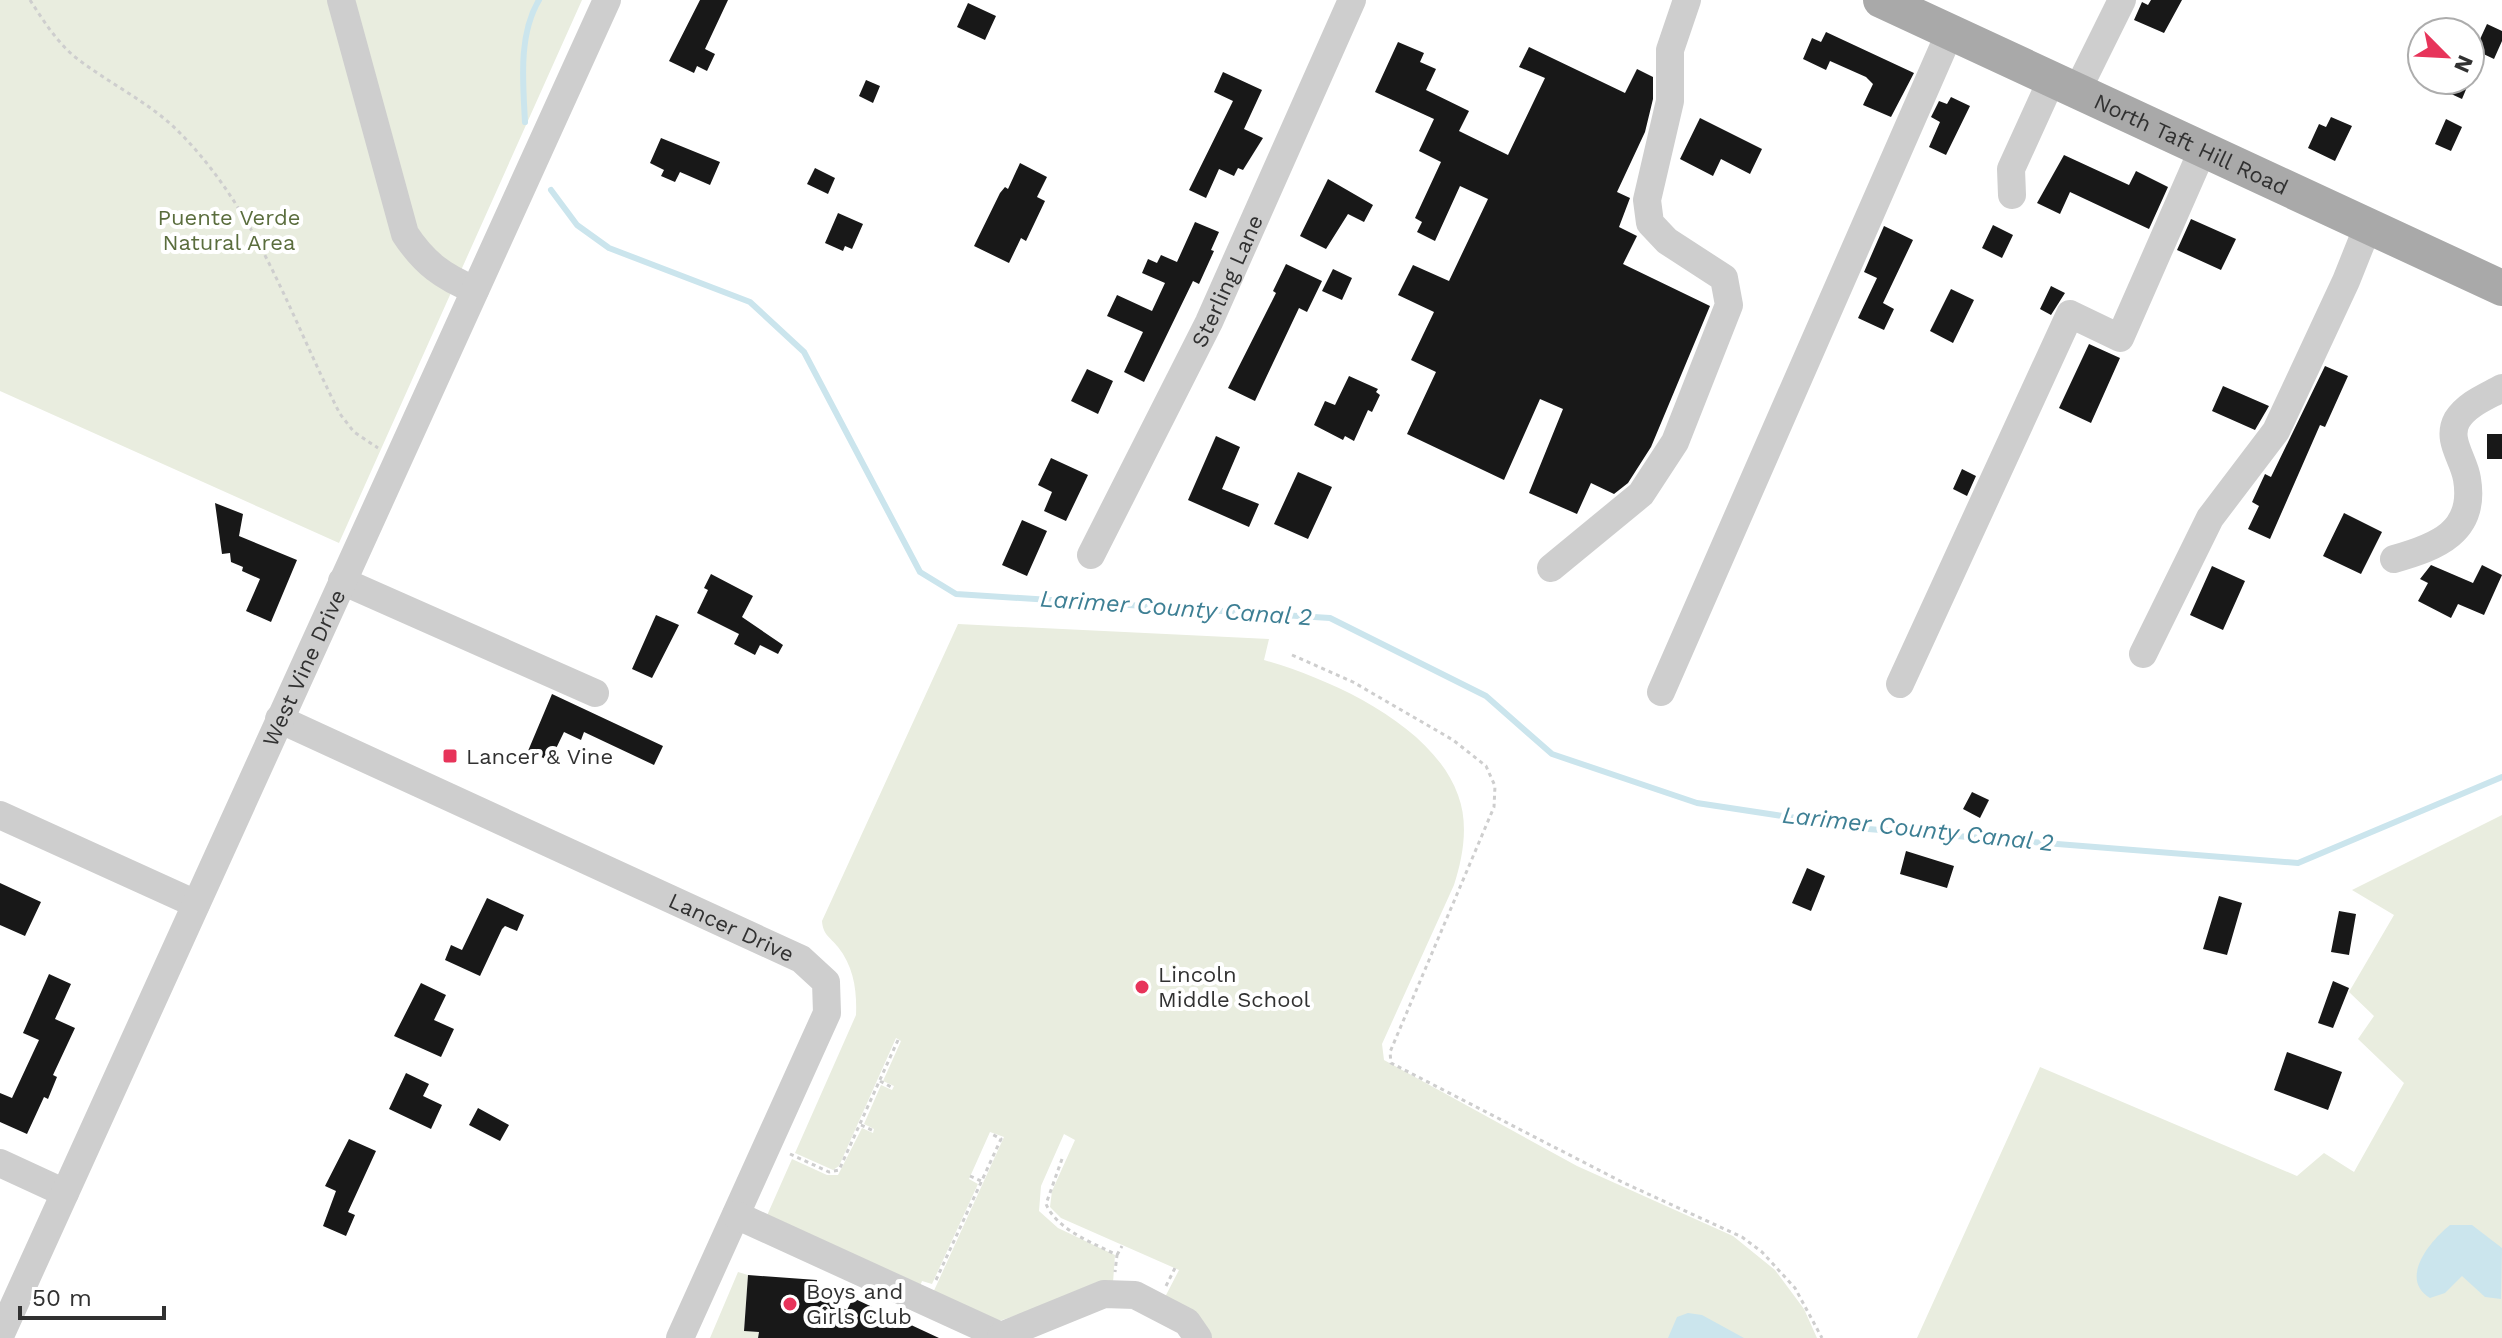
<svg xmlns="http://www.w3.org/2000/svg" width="2502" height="1338" font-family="'Work Sans',sans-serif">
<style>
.green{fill:#e9eddf}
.water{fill:#cbe5ed}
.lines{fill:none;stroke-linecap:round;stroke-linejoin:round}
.stream{stroke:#cbe5ed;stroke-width:6}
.building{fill:#181818}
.path{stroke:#cecece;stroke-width:3;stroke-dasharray:4 4;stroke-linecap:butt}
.minor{stroke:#cecece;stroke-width:28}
.major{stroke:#a9a9a9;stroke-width:36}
.poi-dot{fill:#e7345a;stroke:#fff;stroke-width:3}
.labels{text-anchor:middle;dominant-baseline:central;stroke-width:8;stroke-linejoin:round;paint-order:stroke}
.street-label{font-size:22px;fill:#313131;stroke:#fff}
.park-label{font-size:22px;fill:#5a6d3d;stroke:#fff}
.poi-label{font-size:22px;fill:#313131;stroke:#fff;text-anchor:start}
.water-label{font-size:24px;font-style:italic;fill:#3d7f94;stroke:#fff}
</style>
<rect width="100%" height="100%" fill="#fff"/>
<!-- green -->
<path class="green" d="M0 0H582L339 543 0 391Z
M958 624 1269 639 1264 660C1331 679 1433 725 1458 795 1469 824 1463 857 1454 885L1382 1044 1384 1060 1577 1166 1733 1236 1775 1270 1804 1309 1817 1338H1211L1164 1299 1179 1270 1061 1218 1050 1207 1052 1191 1075 1140 1064 1134 1041 1186 1039 1211 1058 1228 1115 1255 1113 1283 993 1323 932 1295 1004 1137 990 1132 969 1179 978 1184 932 1284 922 1281 919 1289 765 1220 792 1159 827 1175H838L862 1128 873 1133 874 1129 864 1124 881 1085 892 1090 894 1086 883 1081 901 1041 896 1038 839 1166 833 1170 795 1153 856 1015C857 991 854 967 838 947 830 937 823 935 822 921Z
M2502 815V1338H1917L2040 1067 2297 1176 2324 1153 2354 1172 2404 1083 2358 1039 2374 1016 2349 992 2394 915 2352 890Z
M738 1272 748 1275 744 1331 759 1332 758 1338H710Z"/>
<!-- water -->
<path class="water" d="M2450 1225H2472L2502 1248 2501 1299 2485 1297 2462 1276 2445 1293 2430 1298C2398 1279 2431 1240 2450 1225Z
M1688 1313 1702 1315 1744 1338H1668L1677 1317Z"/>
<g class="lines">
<!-- stream -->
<path class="stream" d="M525 122C523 83 518 35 539 0
M551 190 577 225 609 248 750 302 804 352 920 572 956 594 1330 618 1486 696 1552 754 1697 803 1868 829 2298 863 2502 777"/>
</g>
<!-- building -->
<path class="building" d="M700 0H728L705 49 715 54 707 71 697 66 694 73 669 61Z
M2151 0H2182L2164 33 2134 20 2142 2 2148 5Z
M968 3 996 16 985 40 957 27Z
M2487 24 2502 31V41L2494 59 2475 50Z
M1826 32 1914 73 1891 117 1863 105 1873 84 1866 77 1830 61 1826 70 1803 59 1812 38 1821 42Z
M1398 42 1424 53 1420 62 1436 69 1426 90 1469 111 1459 131 1508 155 1545 78 1519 67 1529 47 1625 93 1637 69 1653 77V99L1645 132 1617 192 1630 198 1619 227 1637 236 1623 264 1710 306 1651 447 1628 483 1614 494 1591 483 1577 514 1529 493 1563 409 1540 399 1504 480 1407 434 1436 372 1411 360 1434 312 1398 295 1413 265 1449 281 1488 199 1460 186 1435 241 1417 232 1422 222 1415 218 1441 162 1419 151 1434 119 1375 92Z
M1223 72 1262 90 1244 129 1263 138 1243 170 1238 168 1234 176 1219 169 1206 198 1189 190 1233 101 1214 92Z
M866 80 880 86 873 103 859 96Z
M2421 80H2470L2462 99Z
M1951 97 1970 106 1946 155 1929 147 1940 122 1931 117 1939 101 1947 104Z
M2331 117 2352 126 2335 161 2308 148 2319 124 2326 127Z
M1700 118 1762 149 1750 174 1721 159 1713 176 1680 159Z
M2446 119 2462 127 2451 151 2435 144Z
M661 138 720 162 710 185 680 172 675 182 661 176 664 170 650 163Z
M2064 155 2129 185 2136 171 2168 187 2149 229 2070 192 2060 214 2037 203Z
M1020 163 1047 177 1037 197 1045 201 1026 241 1021 238 1009 263 974 246 1000 193 1005 187 1008 189Z
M815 168 835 178 828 194 807 184Z
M1328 179 1373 205 1364 222 1348 214 1326 249 1300 236Z
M838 213 863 224 852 249 845 246 843 251 825 243Z
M2191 219 2236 239 2221 270 2177 250Z
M1195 222 1219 232 1211 250 1214 251 1199 284 1193 281 1144 382 1124 372 1143 332 1107 316 1117 295 1152 311 1165 283 1142 273 1148 259 1157 263 1161 255 1177 262Z
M1993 225 2013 235 2002 258 1982 248Z
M1884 226 1913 240 1883 303 1894 309 1884 330 1858 318 1877 278 1864 272Z
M1286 264 1322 281 1307 312 1299 308 1255 401 1228 388 1276 293 1273 291Z
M1333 269 1352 278 1342 300 1322 291Z
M2051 286 2065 293 2051 315 2040 309Z
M1951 289 1974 300 1953 343 1930 331Z
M2089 344 2120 358 2091 423 2059 408Z
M2325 366 2348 376 2325 427 2320 425 2270 539 2248 529 2259 506 2252 502 2265 474 2271 477Z
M1087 369 1113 381 1098 414 1071 401Z
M1349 376 1378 389 1376 392 1380 395 1372 412 1368 410 1354 441 1345 436 1343 440 1314 425 1325 401 1335 405Z
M2223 386 2269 406 2255 430 2212 411Z
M2487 434H2502V459H2487Z
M1216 436 1240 447 1222 489 1259 504 1249 527 1188 500Z
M1051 458 1088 475 1066 521 1044 511 1052 492 1038 485Z
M1962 469 1976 476 1967 496 1953 489Z
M1298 472 1332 487 1308 539 1274 524Z
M215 503 243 514 239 536 297 560 271 622 246 611 260 579 242 571 243 567 231 562 230 553 222 554Z
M2344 513 2382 532 2361 574 2323 556Z
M1022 520 1047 531 1027 576 1002 565Z
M2431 565 2473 583 2482 565 2502 575 2484 615 2458 604 2451 618 2418 601 2428 583 2420 579Z
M2212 566 2245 581 2223 630 2190 615Z
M711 574 753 596 742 617 783 645 778 654 760 645 755 655 734 644 739 634 697 613 708 590 704 588Z
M656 615 679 625 652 678 632 669Z
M552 694 663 746 654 765 584 732 581 740 564 732 550 761 528 751Z
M1972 792 1989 800 1980 818 1963 809Z
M1906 851 1954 866 1947 888 1900 874Z
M1807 868 1825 876 1811 911 1792 903Z
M0 883 41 902 25 936 0 925Z
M2219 896 2242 903 2227 955 2203 949Z
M487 898 524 915 517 931 505 926 502 929 480 976 445 960 451 945 462 950Z
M2339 911 2356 914 2349 955 2331 952Z
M49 974 71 984 55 1019 75 1028 53 1075 57 1077 48 1099 44 1097 27 1134 0 1122V1093L12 1098 39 1040 23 1033Z
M2333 981 2349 988 2333 1028 2318 1023Z
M421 983 446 995 434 1020 454 1029 441 1057 394 1036Z
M2287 1052 2342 1072 2328 1110 2274 1090Z
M406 1073 429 1084 423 1096 442 1105 431 1129 389 1109Z
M478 1108 509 1125 500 1141 469 1125Z
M349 1139 376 1151 348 1212 355 1215 346 1236 323 1226 336 1191 325 1186Z
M748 1275 817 1280 816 1295 847 1310 853 1298 939 1338H758L759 1332 744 1331Z"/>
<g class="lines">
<!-- path -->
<path class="path" d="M30 0C43 20 56 41 75 57 108 83 149 102 178 131 258 211 290 316 340 414L354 432 378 448
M1292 655 1353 682 1453 740 1486 766 1495 786 1494 807 1390 1052 1391 1063 1622 1182 1742 1237 1762 1252 1795 1288 1822 1338
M880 1081 893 1088
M861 1125 874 1131
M790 1154 829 1172 839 1170 898 1040
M1062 1159 1046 1204C1057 1230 1093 1243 1117 1255L1115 1272
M970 1176 981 1181
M1117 1255 1122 1246
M936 1280 1001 1139 990 1133
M1166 1286 1175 1268"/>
<!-- minor -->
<g class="minor">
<path d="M341 0 405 234C424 263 443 277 475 290"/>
<path d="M2077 91 2122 0"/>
<path d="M2012 195 2011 169 2052 79"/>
<path id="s1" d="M1091 555 1209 322 1352 0"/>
<path d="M2394 559C2437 547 2476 532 2467 479 2464 459 2446 440 2457 420 2467 404 2486 397 2502 388"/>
<path d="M1551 568 1641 494 1675 442 1729 305 1724 278 1667 241 1650 223 1647 200 1670 101V50L1687 0"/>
<path d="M342 581 595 693"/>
<path d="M2143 654 2210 518 2276 431 2346 281 2368 226"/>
<path d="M1900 684 2070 314 2120 338 2203 149"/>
<path d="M1661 692 1950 32"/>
<path id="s2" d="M279 719 801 959 826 982 827 1013 680 1338"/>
<path d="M0 815 196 904"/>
<path d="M0 1163 65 1193"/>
<path d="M736 1215 1005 1338"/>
<path id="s3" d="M0 1336 607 0"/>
<path d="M1001 1336 1104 1294 1135 1295 1187 1322 1198 1338"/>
</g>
<!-- major -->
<path class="major" id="s4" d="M1881 0 2502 288"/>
</g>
<!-- markers -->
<g class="poi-dot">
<rect x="442" y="748" width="16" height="16" rx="4"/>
<circle cx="1142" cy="987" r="8"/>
<circle cx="790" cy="1304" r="8"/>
</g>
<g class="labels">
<!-- street labels -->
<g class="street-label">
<text stroke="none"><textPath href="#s4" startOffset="342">North Taft Hill Road</textPath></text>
<text stroke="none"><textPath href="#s1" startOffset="306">Sterling Lane</textPath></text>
<text stroke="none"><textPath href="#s3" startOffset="734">West Vine Drive</textPath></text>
<text stroke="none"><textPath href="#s2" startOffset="498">Lancer Drive</textPath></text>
</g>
<!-- park labels -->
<g class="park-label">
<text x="229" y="217">Puente Verde<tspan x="229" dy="25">Natural Area</tspan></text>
</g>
<!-- poi labels -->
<g class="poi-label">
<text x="466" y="756">Lancer &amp; Vine</text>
<text x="1158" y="974">Lincoln<tspan x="1158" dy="25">Middle School</tspan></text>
<text x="806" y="1291">Boys and<tspan x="806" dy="25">Girls Club</tspan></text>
</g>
<!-- water labels -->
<g class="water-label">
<text transform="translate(1176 608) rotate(4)">Larimer County Canal 2</text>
<text transform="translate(1918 829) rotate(6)">Larimer County Canal 2</text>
</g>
</g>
<!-- north arrow -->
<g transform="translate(2446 56) rotate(114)"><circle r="38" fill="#ffffff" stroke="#adadad" stroke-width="2"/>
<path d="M0-6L14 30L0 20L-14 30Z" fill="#e7345a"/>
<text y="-12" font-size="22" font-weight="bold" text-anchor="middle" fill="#313131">N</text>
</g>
<!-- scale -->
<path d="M20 1306v12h144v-12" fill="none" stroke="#313131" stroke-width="4"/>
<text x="32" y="1306" font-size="24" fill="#313131" stroke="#ffffff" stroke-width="6" paint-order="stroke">50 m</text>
</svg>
